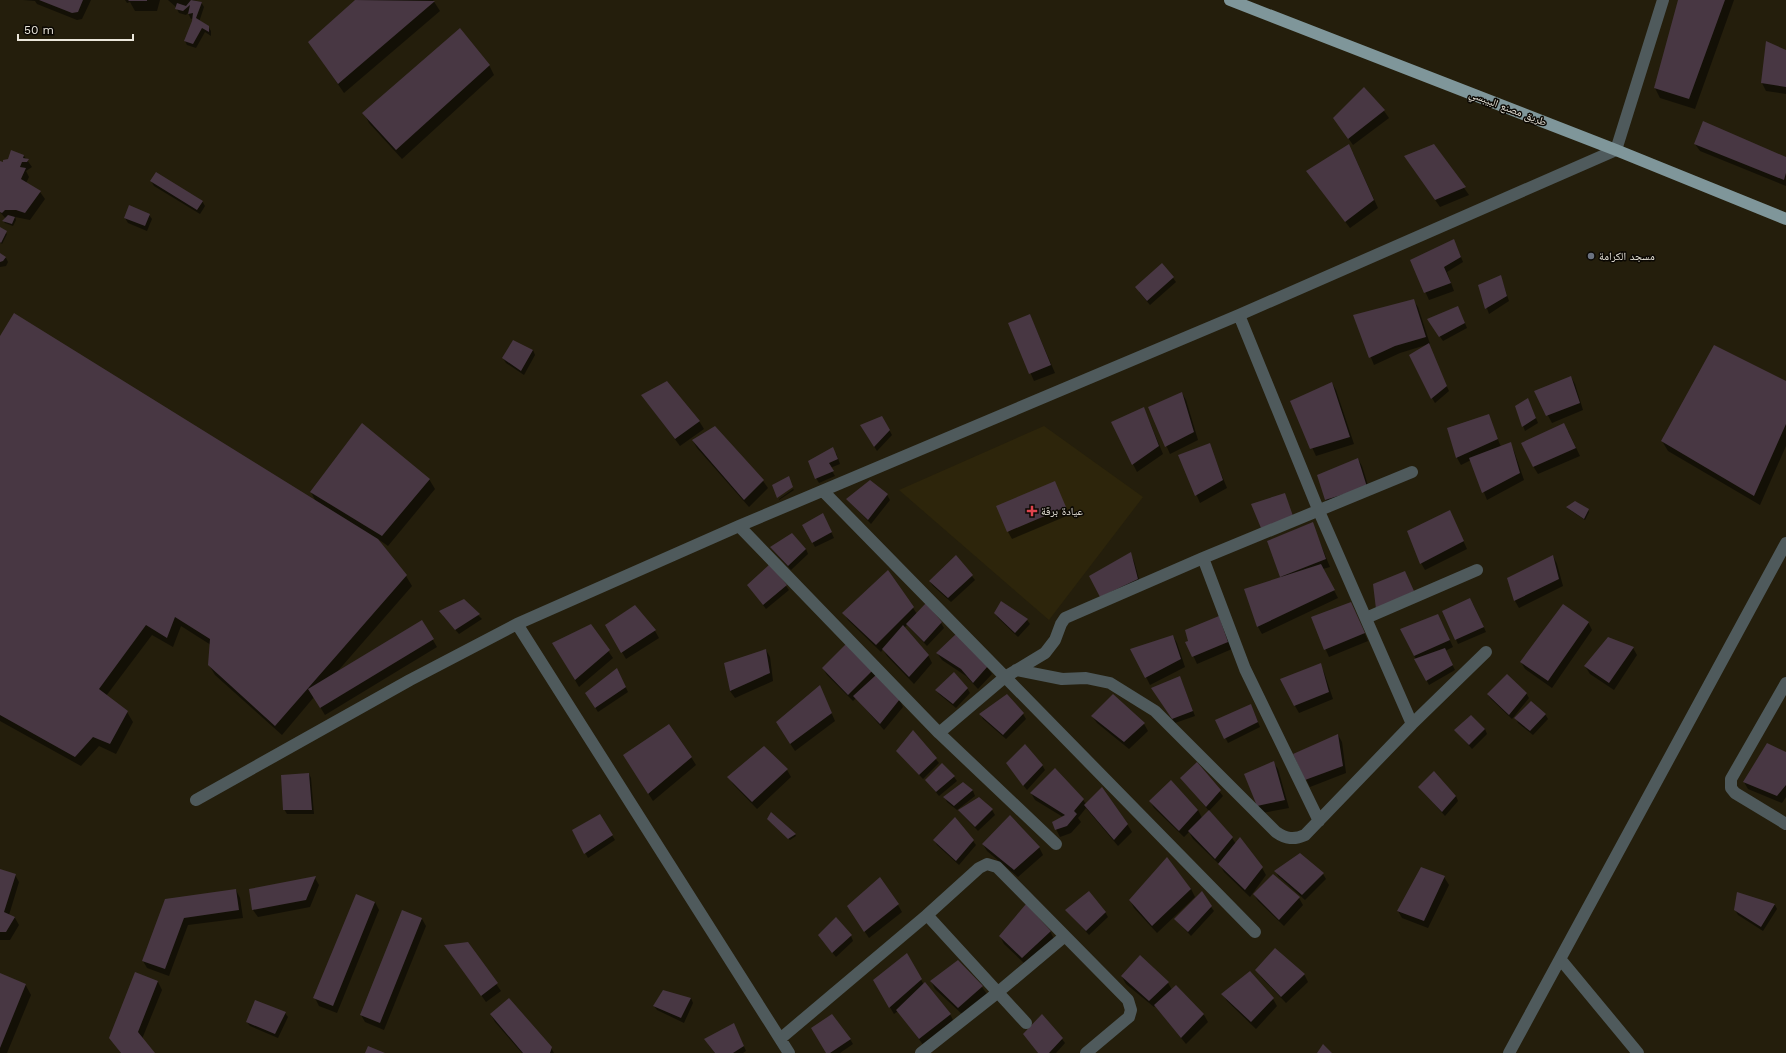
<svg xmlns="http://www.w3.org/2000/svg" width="1786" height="1053" font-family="'Work Sans','Noto Naskh Arabic',sans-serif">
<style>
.built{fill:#2d250b}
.shadow{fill:#0007}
.building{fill:#483743}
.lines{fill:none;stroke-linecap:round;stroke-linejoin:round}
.minor{stroke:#4f5a5c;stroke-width:12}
.major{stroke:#7f969a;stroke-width:12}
.worship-dot{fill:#6b7280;stroke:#0b0803;stroke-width:1.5}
.health-dot{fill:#e0444e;stroke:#0b0803;stroke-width:1.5}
.labels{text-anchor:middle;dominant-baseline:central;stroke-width:3;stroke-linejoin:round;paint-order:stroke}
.street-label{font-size:11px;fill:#ebe7dc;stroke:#0b0803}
.poi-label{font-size:11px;fill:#ebe7dc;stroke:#0b0803;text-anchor:start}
</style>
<rect width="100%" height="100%" fill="#241e0c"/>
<!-- built -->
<path class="built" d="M1044 426 1143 497 1049 620 899 490Z"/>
<!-- shadow -->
<path class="shadow" d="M23 0H91L82 19 77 20 37 4 35 1Z
M125 0H160L157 11H135L130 2 127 3Z
M168 0H193L201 2 204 7 199 22 208 26 211 31V36L205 32 196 48 187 45 185 41 194 18 191 19 188 13 186 15 179 13 176 7Z
M356 0H433L440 11 344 93 309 42Z
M1679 0H1734L1695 109 1660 98 1655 88Z
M1786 51V94L1766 91 1762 83Z
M489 65 494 75 402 159 369 123 364 113Z
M1364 89 1384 111 1389 118 1353 145 1339 125Z
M1695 144 1786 158V186L1700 151Z
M1434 145 1469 195 1440 207 1410 164Z
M1353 153 1378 208 1350 228 1312 178Z
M24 156 32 167 26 171 29 177 26 183 40 192 45 199 30 220 15 217 16 220 13 226 5 223 4 222 6 219 0 212V163L3 164Z
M151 181 202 201 205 206 200 214 154 186Z
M149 215 152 219 147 231 128 223 125 218Z
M0 228 7 234 2 244 0 242Z
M1456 245 1463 262 1447 272 1454 291 1429 300 1411 260Z
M0 254 6 258 8 262 6 266 0 267Z
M1501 277 1509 301 1489 314 1479 286Z
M1173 278 1176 282 1150 305 1139 292Z
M1413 300 1418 307 1430 344 1428 345 1449 391 1435 403 1432 398 1426 345 1400 353 1374 365 1354 316Z
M1460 312 1467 328 1443 341 1431 324Z
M1030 315 1055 373 1034 381 1009 324Z
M0 338 316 502 311 492 429 479 435 489 388 546 378 539 406 576 412 586 337 672 422 621 437 647 325 715 314 697 282 735 215 675 209 665 211 645 181 626 173 647 152 635 106 696 127 712 133 722 116 754 99 746 81 766 0 721Z
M533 350 535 355 524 375 506 363 503 358Z
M1571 377 1575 384 1583 410 1552 423 1535 392Z
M1786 382V446L1760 505 1668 451 1662 441Z
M667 383 699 421 704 429 680 446 642 395Z
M1332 383 1336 390 1354 444 1316 456 1291 402Z
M1182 393 1186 400 1198 440 1170 454 1149 407Z
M1528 399 1538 423 1525 431 1516 407Z
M1144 408 1163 454 1137 472 1112 423Z
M1488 415 1501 447 1510 443 1514 451 1524 480 1487 500 1471 460 1461 465 1457 458 1448 429Z
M882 417 892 435 877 451 861 426Z
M715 428 763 481 768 488 749 507 697 448 693 441Z
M1568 431 1580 456 1538 474 1533 466Z
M1209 444 1227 488 1200 503 1179 455Z
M836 453 840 464 830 468 835 476 819 483 816 478Z
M1358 459 1362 466 1371 495 1330 507 1326 500Z
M870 481 887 495 890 500 871 524 847 499Z
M1055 483 1069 515 1012 539 1008 532Z
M793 489 794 490 779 500V499Z
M1567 508 1588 510 1589 512 1585 520Z
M1450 512 1467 549 1425 570 1421 563Z
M825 519 834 538 815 547 804 526Z
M1312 523 1330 567 1323 569 1338 598 1262 634 1258 627 1245 590 1282 578 1268 541Z
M771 548 806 549 808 554 791 570Z
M1130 554 1134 561 1141 586 1105 604Z
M1553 556 1557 564 1563 586 1519 608 1515 601 1508 578Z
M956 557 975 580 951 602 933 586 930 582Z
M786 586 789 590 766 609 751 589Z
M464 601 482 619 459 634 443 616Z
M1473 604 1486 632 1458 644 1443 611Z
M913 608 917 614 941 623 944 628 927 646 907 625 904 628 928 655 932 663 914 684 887 656 883 649 881 652 848 620 844 613Z
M1354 610 1368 641 1329 657 1312 618Z
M995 613 1027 620 1030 624 1018 637 998 618Z
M1219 617 1232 649 1197 664 1187 642Z
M1588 622 1592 630 1552 688 1525 669 1521 662Z
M1442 623 1453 647 1445 651 1455 670 1429 685 1401 630Z
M590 625 613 658 579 687 554 644Z
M607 626 655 631 659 638 626 659Z
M1173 636 1177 643 1185 667 1150 685 1146 677Z
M1633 648 1637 655 1614 690 1590 674 1585 666Z
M766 650 770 657 773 681 735 698 730 691 725 664Z
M937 653 987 667 992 674 978 689 966 676 942 660Z
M1320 665 1324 672 1333 699 1299 713 1295 706Z
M823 668 872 671 876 677 899 699 903 707 884 730 856 698 853 701 827 675Z
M619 673 628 692 598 712 589 698Z
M1182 682 1195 716 1175 723 1155 693Z
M820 687 835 721 795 751 781 730Z
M967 688 970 693 956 708 939 694 936 690Z
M1526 693 1529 698 1512 719 1491 699 1488 695Z
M1251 705 1260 727 1228 743 1217 721Z
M1023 714 1026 719 1006 739 983 719 981 715Z
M1545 714 1548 719 1533 735 1518 723 1516 718Z
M1092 716 1144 724 1148 731 1129 749 1097 723Z
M1485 729 1487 734 1472 749 1455 730Z
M913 732 939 763 923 779 897 751Z
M1338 735 1342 742 1346 773 1310 787 1306 779Z
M764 747 787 770 791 777 757 809 733 784 729 777Z
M1786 753V797L1782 803 1748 789 1744 782Z
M691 757 696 765 653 801 629 763Z
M1273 762 1278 769 1289 808 1262 813 1258 805Z
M1007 764 1042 765 1045 770 1027 790Z
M1197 764 1223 796 1209 811 1181 778Z
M309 774 311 778 314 814H287L284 809Z
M954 777 957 781 939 796 926 780Z
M963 784 973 791 975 796 957 810 947 802 945 797Z
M1419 787 1456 796 1458 801 1445 816Z
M1031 793 1083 800 1086 804 1127 824 1132 832 1118 846 1086 808 1078 818 1081 822 1071 833 1060 837 1056 829 1063 817 1035 800Z
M1150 801 1198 810 1202 818 1232 838 1236 844 1262 868 1266 875 1250 897 1224 872 1220 865 1193 839 1189 832 1184 837 1154 808Z
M992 810 995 815 978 831 959 811Z
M599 815 615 840 588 858 573 830Z
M770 821 795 834 796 836 790 840Z
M935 841H973L976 845 959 865 937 845Z
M983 844 1039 847 1043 855 1018 877 987 851Z
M1421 869 1444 877 1449 885 1428 928 1402 918 1398 911Z
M0 870 15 875 19 882 9 915 15 918 19 925 10 940H0Z
M1276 871 1323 874 1326 879 1305 900 1278 876Z
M315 878 319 885 310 907 258 917 253 910Z
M1191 889 1195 897 1157 933 1134 908 1130 900Z
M236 890 240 898 243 918 188 925 169 976 147 968 143 961 166 900Z
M1254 894 1299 898 1303 905 1284 926 1258 901Z
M1738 894 1775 905 1777 909 1763 931 1738 915 1735 910Z
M375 902 379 910 337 1013 319 1006 315 998Z
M898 905 902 912 869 938 848 906Z
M1211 907 1214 911 1191 936 1175 919Z
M1066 910 1105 912 1108 917 1089 935Z
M422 919 426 926 384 1030 365 1022 361 1015Z
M1050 931 1054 939 1026 965 1004 944 1000 936Z
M851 936 853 941 836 957 822 940Z
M468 943 501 991 486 1002 450 952Z
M907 954 924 985 950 1014 954 1022 924 1046 898 1011 894 1014 874 981Z
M1140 957 1168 983 1172 990 1176 987 1204 1015 1208 1022 1186 1044 1155 1006 1154 1007 1126 984 1122 977Z
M958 962 982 987 987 994 963 1015 935 989 931 981Z
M1257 970 1304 974 1308 982 1286 1003 1261 977Z
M136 973 158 982 162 990 142 1039 154 1053H121L110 1038Z
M0 974 25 984 31 995 7 1053H0Z
M1223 994 1273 999 1277 1006 1256 1029 1227 1001Z
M691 998 693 1003 684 1023 657 1010 654 1006Z
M285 1013 288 1017 278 1038 250 1026 247 1022Z
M491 1015 551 1048 554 1053H522L495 1022Z
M736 1029 746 1051 743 1053H715L708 1044Z
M1024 1034 1062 1039 1065 1043 1056 1053H1038Z
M850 1039 853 1044 840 1053H827Z"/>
<!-- building -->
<path class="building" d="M39 0H83L78 12 72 13Z
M129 0H147V1H128Z
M191 0 202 2 196 18 209 26V32L202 28 193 44 184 41 192 21 193 13 188 14 190 5 183 11 175 9 177 3 186 6Z
M355 0 435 1 338 84 308 42Z
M1678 0H1725L1689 99 1654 88Z
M460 28 490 65 396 150 362 113Z
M1766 41 1786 50V87L1761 83Z
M1364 87 1385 110 1348 139 1333 118Z
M1703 121 1786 157V173L1784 180 1694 144Z
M1349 144 1374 200 1345 222 1306 171Z
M1434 144 1466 187 1435 200 1404 156Z
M11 150 24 155 23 158 29 159 27 162H22L20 167 26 168 21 179 41 191 25 213 16 210H5L2 213 0 212V161L3 162V160L8 159Z
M156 172 203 201 197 210 150 181Z
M129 205 150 214 145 226 124 218Z
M8 215 15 217 12 224 2 221Z
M0 227 7 231 1 243 0 242Z
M1454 239 1461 257 1444 267 1451 283 1424 293 1410 260Z
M0 253 6 257 3 261 0 262Z
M1162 263 1174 277 1147 301 1135 287Z
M1501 275 1507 296 1485 309 1478 285Z
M1414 299 1426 337 1395 346 1369 358 1353 315Z
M1458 306 1465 323 1439 337 1427 319Z
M14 313 378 539 407 575 275 726 208 665 210 639 175 617 167 638 146 625 99 689 128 711 110 744 93 737 75 757 0 715V336Z
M1030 314 1051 365 1029 374 1008 323Z
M513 340 533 350 521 371 502 358Z
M1429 343 1447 386 1431 399 1409 355Z
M1714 345 1786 381V424L1754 496 1661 441Z
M1571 376 1580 403 1546 416 1534 391Z
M667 381 700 421 675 439 641 395Z
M1332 382 1350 437 1310 449 1290 401Z
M1182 392 1194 432 1165 447 1148 407Z
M1528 398 1536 418 1522 427 1515 406Z
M1144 407 1159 446 1132 465 1111 422Z
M1489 414 1498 439 1456 458 1447 428Z
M882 416 890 430 874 447 860 425Z
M362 423 430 479 382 536 310 492Z
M1564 423 1576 448 1533 467 1521 443Z
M715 426 764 480 744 500 692 440Z
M1511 442 1520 473 1482 493 1469 458Z
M1210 443 1223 480 1195 496 1178 455Z
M833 447 838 459 829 463 834 471 815 479 808 461Z
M1358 458 1367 487 1325 500 1317 475Z
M789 476 793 487 777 498 772 485Z
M870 480 888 494 868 520 846 499Z
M1055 481 1066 507 1007 532 996 506Z
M1285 493 1293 516 1261 528 1251 504Z
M1575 501 1589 509 1584 519 1566 507Z
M1450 510 1464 541 1420 564 1407 531Z
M823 513 832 532 812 543 802 525Z
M1313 522 1326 559 1280 577 1267 541Z
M792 533 806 549 788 566 770 547Z
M1131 552 1138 579 1100 597 1089 576Z
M956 555 973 575 948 598 929 581Z
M1553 555 1559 579 1514 601 1507 578Z
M770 564 787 585 763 605 747 585Z
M1321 564 1335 590 1257 627 1244 589Z
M888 570 914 607 876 645 842 613Z
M1405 571 1414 591 1376 609 1373 584Z
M1470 598 1484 627 1455 640 1442 611Z
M464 599 480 614 455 630 439 611Z
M1001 601 1028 619 1015 633 994 613Z
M1351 602 1365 633 1324 650 1311 617Z
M926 603 942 622 924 642 906 624Z
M1563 604 1589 622 1548 681 1520 662Z
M635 605 656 630 621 653 605 625Z
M1438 614 1450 640 1414 656 1400 629Z
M1219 616 1228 642 1192 657 1185 642 1188 641 1185 630Z
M422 620 434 639 320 708 308 689Z
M591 624 610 650 575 680 552 643Z
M903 625 929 655 909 677 882 649Z
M956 634 988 666 973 683 961 669 936 653Z
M1173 635 1181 659 1145 678 1130 649Z
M1608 637 1634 647 1609 683 1584 666Z
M846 644 873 670 848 695 822 668Z
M1445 648 1453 665 1426 681 1414 659Z
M766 649 770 673 730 691 724 663Z
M1321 663 1329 692 1294 706 1280 679Z
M617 668 626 687 595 708 585 693Z
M954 672 968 688 953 704 935 690Z
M1507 674 1527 693 1509 715 1487 694Z
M876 675 900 699 880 724 853 696Z
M1180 676 1193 711 1172 719 1151 688Z
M820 685 832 713 790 744 776 722Z
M1007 694 1024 713 1003 735 979 714Z
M1113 694 1145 723 1124 742 1091 716Z
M1531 701 1546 714 1530 731 1514 718Z
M1251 704 1258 722 1224 739 1215 720Z
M1471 715 1485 729 1469 745 1454 730Z
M669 724 692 757 648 794 623 755Z
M913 730 937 758 919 775 896 751Z
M1338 734 1343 766 1305 780 1293 754Z
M1767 743 1786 752V785L1777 796 1743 782Z
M1025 744 1043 765 1023 786 1006 763Z
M764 746 788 769 752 802 727 777Z
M1274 761 1285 800 1257 806 1244 774Z
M1197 762 1221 790 1206 807 1180 778Z
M942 763 955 776 936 792 925 780Z
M1055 768 1084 799 1074 811 1077 814 1067 826 1055 830 1052 822 1065 815 1030 793Z
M1434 771 1456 796 1442 812 1418 787Z
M309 773 312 810H283L281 775Z
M1171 780 1198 810 1179 831 1149 801Z
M963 782 973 790 954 806 943 797Z
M1102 787 1128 824 1114 840 1084 805Z
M979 797 993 809 975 827 958 810Z
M1209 810 1233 837 1215 859 1188 831Z
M771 812 796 834 788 839 767 819Z
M600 814 613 835 584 854 572 830Z
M1010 815 1040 847 1014 870 982 844Z
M955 817 974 840 956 861 933 840Z
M1240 837 1263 867 1245 890 1218 864Z
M1300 853 1324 873 1302 895 1274 871Z
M1167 857 1191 889 1152 926 1129 900Z
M1421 867 1445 876 1424 921 1397 911Z
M0 869 16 874 4 912 15 917 6 932H0Z
M1273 874 1300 897 1279 920 1253 894Z
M316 876 306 900 252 910 249 889Z
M880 877 899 904 864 932 847 906Z
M236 889 239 910 184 918 165 969 142 961 165 899Z
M1089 891 1106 912 1086 931 1065 910Z
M1202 891 1212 906 1188 932 1174 919Z
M1737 892 1775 904 1761 927 1734 910Z
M356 894 375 902 333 1006 313 998Z
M1026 904 1051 931 1022 958 999 936Z
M402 910 422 918 380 1023 360 1015Z
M836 917 852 935 832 953 818 935Z
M468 942 498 983 481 996 444 945Z
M1275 948 1305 974 1281 997 1255 970Z
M907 953 922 979 889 1008 873 980Z
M1140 955 1169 982 1149 1001 1121 976Z
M958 960 983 986 958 1008 930 981Z
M1250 971 1274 998 1251 1022 1221 994Z
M135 972 158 981 138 1032 155 1053H121L109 1038Z
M0 973 26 984 0 1048Z
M925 982 951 1014 919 1039 896 1010Z
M1176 985 1204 1014 1181 1038 1154 1005Z
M663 990 691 998 681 1018 653 1006Z
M509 998 552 1047 550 1053H523L490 1014Z
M255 1000 286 1012 275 1034 246 1022Z
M832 1014 851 1039 830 1053H826L811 1028Z
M1042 1014 1063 1038 1049 1053H1038L1023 1034Z
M734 1023 744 1046 733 1053H715L704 1039Z
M1323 1044 1332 1053H1317Z
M368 1046 385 1053H365Z"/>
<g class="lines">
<!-- minor -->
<path class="minor" d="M1239 315 1318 509 1412 724
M823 491 1255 932
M739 526 939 733 1056 844
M1203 558 1245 669 1319 821
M1366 618 1477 570
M517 624 789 1053
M1016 670 1062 679 1086 678 1110 683 1155 711 1276 832C1286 839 1294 840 1305 835L1412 724 1486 652
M1786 683 1731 779V788L1735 793 1786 824
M939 733 1005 677 1045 653 1055 640 1061 624 1065 618 1203 558 1412 472
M196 800 410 680 517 624 739 526 1239 315 1616 150 1663 0
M927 915 1026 1023
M1561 960 1638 1053
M780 1039 927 915 979 868 987 864 997 867 1128 1000 1131 1010 1129 1017 1086 1053
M921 1053 997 993 1065 936
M1509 1053 1786 543"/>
<!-- major -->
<path class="major" d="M1230 0 1616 150 1786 219"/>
</g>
<!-- markers -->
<circle class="worship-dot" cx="1591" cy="256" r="4"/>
<path class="health-dot" d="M1030 505h4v4h4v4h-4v4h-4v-4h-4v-4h4z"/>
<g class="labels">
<!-- street labels -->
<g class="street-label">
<text transform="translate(1508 108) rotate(21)">طريق مصنع البيبسي</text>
</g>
<!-- poi labels -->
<g class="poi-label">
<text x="1599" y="256">مسجد الكرامة</text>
<text x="1041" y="511">عيادة برقة</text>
</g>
</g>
<!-- scale -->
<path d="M18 34v6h115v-6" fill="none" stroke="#ebe7dc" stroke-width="2"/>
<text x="24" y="34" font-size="12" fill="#ebe7dc" stroke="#0b0803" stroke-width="3" paint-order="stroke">50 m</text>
</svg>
